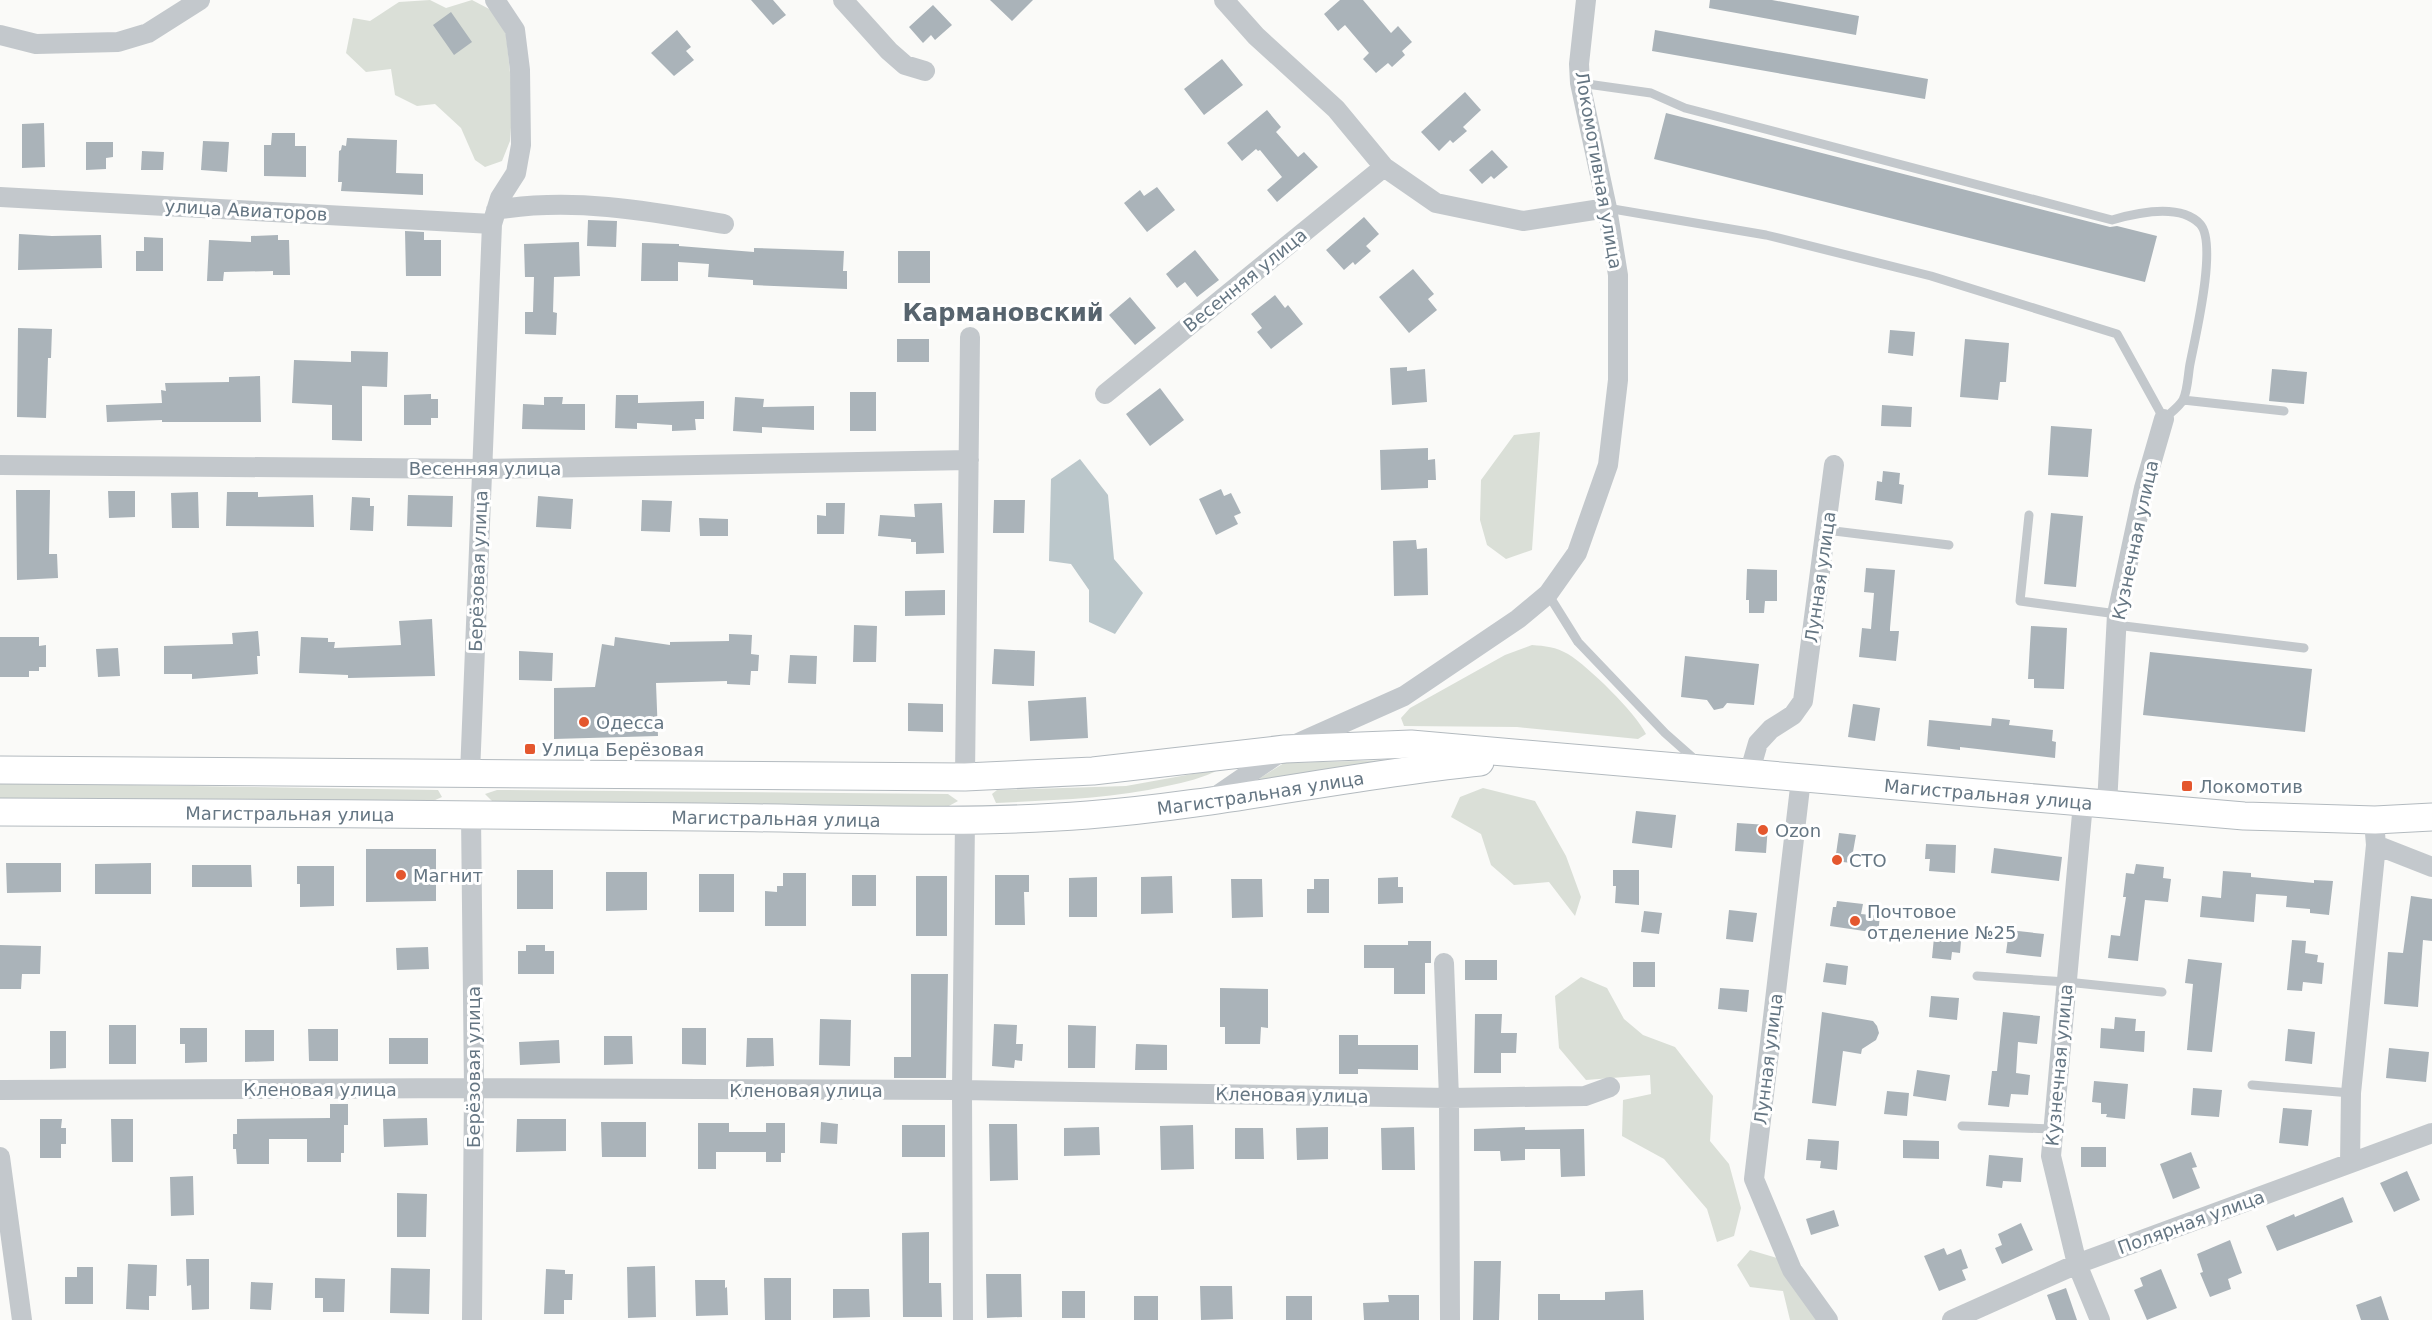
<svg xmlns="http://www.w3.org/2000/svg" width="2432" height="1320" font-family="'DejaVu Sans',sans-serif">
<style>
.green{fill:#dadfd7}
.water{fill:#bbc7cb}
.building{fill:#aab3b9}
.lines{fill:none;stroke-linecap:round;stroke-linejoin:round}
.secondary-casing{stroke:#b3babf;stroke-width:29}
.service{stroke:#c3c8cc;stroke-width:9}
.minor{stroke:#c3c8cc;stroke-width:20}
.secondary{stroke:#fff;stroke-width:27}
.poi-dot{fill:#e4572e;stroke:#fff;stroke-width:2}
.labels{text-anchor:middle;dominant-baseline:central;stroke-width:6;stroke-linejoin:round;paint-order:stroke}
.street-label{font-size:18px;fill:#657683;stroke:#fff}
.poi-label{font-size:18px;fill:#657683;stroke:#fff;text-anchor:start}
.district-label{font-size:24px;font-weight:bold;fill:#57646e;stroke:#fff}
</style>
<rect width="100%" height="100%" fill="#fafaf8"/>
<!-- green -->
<path class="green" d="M430 0 446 8 472 0 493 11 506 34 513 101 510 141 502 161 485 167 475 160 461 128 435 104 417 106 395 95 391 69 366 72 346 53 353 18 370 21 399 2Z
M1540 432 1532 550 1506 559 1487 545 1480 520 1481 480 1514 435Z
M1532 645C1545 646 1556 647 1568 654 1589 667 1635 712 1646 734L1638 739 1517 727 1404 726 1401 718 1410 708 1505 655Z
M1390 760 1252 783 1284 763Z
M1220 769C1203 778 1186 782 1167 786 1110 799 1054 800 996 803L992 794 997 790 1126 786Z
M0 783 438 790 442 797 433 801 0 799Z
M1483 788 1535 801 1566 856 1581 897 1575 916 1549 882 1514 885 1491 865 1481 834 1451 817 1460 797Z
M497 790 948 794 958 801 947 807 492 801 485 794Z
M1581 977 1607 988 1624 1019 1643 1035 1675 1047 1713 1096 1710 1141 1729 1164 1741 1208 1734 1236 1717 1242 1707 1209 1664 1159 1622 1136 1623 1100 1651 1094 1650 1075 1586 1080 1559 1048 1555 996Z
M1750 1250 1777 1258 1837 1320H1790L1783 1291 1750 1287 1737 1265Z"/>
<!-- water -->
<path class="water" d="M1080 459 1108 495 1114 559 1143 593 1115 634 1089 622V590L1071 564 1049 561 1051 479Z"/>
<!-- building -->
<path class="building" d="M751 0H773L786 15 773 25Z
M990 0H1033L1012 21Z
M1340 0H1363L1391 33 1398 26 1412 42 1402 51 1405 55 1392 67 1388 63 1376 73 1363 59 1369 53 1345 25 1338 31 1324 14Z
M1710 0H1772L1859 16 1856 35 1709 8Z
M933 5 952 25 935 40 931 35 923 43 909 27Z
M451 12 472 42 454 55 433 25Z
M677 30 691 47 686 51 694 60 674 76 651 53Z
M1655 30 1928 79 1925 99 1652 51Z
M1222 59 1243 85 1204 115 1184 89Z
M1465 92 1481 110 1463 127 1467 131 1453 143 1450 140 1439 151 1421 132Z
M1267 110 1281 127 1276 132 1298 157 1304 152 1318 167 1277 202 1267 190 1282 177 1260 150 1258 151 1256 149 1242 161 1227 143Z
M1666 113 2110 227 2117 226 2157 236 2145 282 1654 159Z
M44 123 45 167 22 168V124Z
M272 133H295V146H306V177L264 176V145H271Z
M347 138 397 140 396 173 423 174V195L341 191 342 182H338L339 151 341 150 342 145 346 146Z
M203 141 229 142 227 172 201 170Z
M86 142H113V157L106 158V169L86 170Z
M1492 150 1508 167 1494 179 1491 176 1482 184 1469 170Z
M142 151 164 152 163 170H141Z
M1157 187 1175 210 1147 232 1124 203 1140 190 1144 196Z
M1364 217 1379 234 1366 246 1371 251 1355 265 1353 262 1344 270 1326 250Z
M588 220 617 221 616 247 587 246Z
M405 231 424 232V240H441V276H406Z
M19 234 52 236 101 235 102 268 18 270Z
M278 235V240H289L290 275H273V271L224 272 223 281H207L209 240 251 242V236Z
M144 237 163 238V271H136V251H144Z
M579 242 580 276 554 277 553 312 557 313 556 335 525 334V312H533L534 277H525L524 244Z
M642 243 679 244V246L754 252V248L844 251 843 271H847V289L753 285V280L708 277 709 264 678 262V281H641Z
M1195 250 1219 280 1197 297 1185 282 1177 288 1166 274Z
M898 251H930V283H898Z
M1413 269 1434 294 1428 299 1437 310 1409 333 1379 297Z
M1275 295 1285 308 1288 305 1303 324 1271 349 1257 332 1262 328 1251 314Z
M1130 297 1156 328 1135 345 1109 315Z
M18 328 52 329 51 358H48L46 418 17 417Z
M1890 330 1915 332 1913 356 1888 353Z
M897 339H929V362H897Z
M1965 339 2009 343 2006 382H2000L1998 400 1960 397Z
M351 351 388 352 387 387 362 386V441L332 440V405L292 403 294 360 351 362Z
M1407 367V371L1425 369 1427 402 1392 405 1390 368Z
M2272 369 2307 372 2304 404 2269 401Z
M260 376 261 422H162V420L107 422 106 405 162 403 161 390 166 391 165 383 229 382V377Z
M1160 388 1184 420 1150 446 1126 414Z
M850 392H876V431H850Z
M431 394V399H438V418H431V425H404V395Z
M616 395H638V403L704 401V419H695L696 430 672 431V425L637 423V429L615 428Z
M544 397H563L562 404H585V430L522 429 523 404 544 405Z
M735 397 764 399 763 407 814 406V430L762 427V433L733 431Z
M1882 405 1912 407 1911 427 1881 426Z
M2051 426 2092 429 2088 477 2048 475Z
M1428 448V460L1435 459 1436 480H1428V488L1381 490 1380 450Z
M1883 471 1900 473 1899 484 1904 485 1902 504 1875 500 1877 481 1882 482Z
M1221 489 1224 496 1231 493 1241 513 1234 516 1238 524 1216 535 1199 499Z
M16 490H50L49 554H57L58 578 17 580Z
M108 491H135V517L109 518Z
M198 492 199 528H172L171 493Z
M227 492H258V497L313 495 314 527 226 526Z
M408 495 453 496 452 527 407 526Z
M538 496 573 499 571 529 536 527Z
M352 497 370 498V506H374L373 531 350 530Z
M642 500 672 501 670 532 641 531Z
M994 500H1025L1024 533H993Z
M826 503H845L844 534H817V515L826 516Z
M942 503 944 553 916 554V542H911V539L878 536 880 515 915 517 914 504Z
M2051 513 2083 516 2076 587 2044 584Z
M699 518 728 519V536H700Z
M1416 540 1417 549 1427 548 1428 595 1394 596 1393 541Z
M1866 568 1895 570 1890 628V631H1899L1896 661 1859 657 1862 628 1871 629 1874 593 1864 592Z
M1747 569 1777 570V601H1765L1764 613H1749V600H1746Z
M945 590V615L905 616V591Z
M432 619 435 676 348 678V675L299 673 301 637 328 638V642H335L334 648 401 645 399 621Z
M854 625 877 626 876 662H853Z
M2031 626 2067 628 2064 689 2034 688V679H2028Z
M258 631 260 656H257L258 674 192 679V674H164V646L233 644 232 633Z
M729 634 752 635 751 654 759 655 758 671H751L750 685 727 684V681L656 683 658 736 554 739V688L595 687 602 644 614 646 615 637 670 645V642L729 641Z
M0 637H39V646L46 645V667H39V671H29V677H0Z
M118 648 120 676 98 677 96 649Z
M994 649 1035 651 1034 686 992 684Z
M519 651 553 653 552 681 519 680Z
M2150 652 2312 669 2305 732 2143 715Z
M790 655 817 656 816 684 788 683Z
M1685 656 1759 664 1754 705 1727 703 1723 708 1714 710 1707 700 1681 697Z
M1086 697 1088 738 1030 741 1028 701Z
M908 703 943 704V732L908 731Z
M1853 704 1880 708 1875 741 1848 737Z
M1992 718 2010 720 2009 725 2053 730 2052 741 2056 742 2055 758 1960 747V750L1927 746 1929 720 1991 726Z
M1636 811 1676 815 1672 848 1632 843Z
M1737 823 1768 825 1766 853 1735 851Z
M1839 833 1856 835 1851 863 1835 861Z
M1926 844 1956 845 1955 873 1929 871 1930 859H1925Z
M1994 848 2062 857 2059 881 1991 873Z
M366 849H436V901L366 902Z
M6 863H61V892L7 893Z
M151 863V894H95V864Z
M2136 864 2164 867 2163 878 2171 879 2168 902 2145 900 2138 961 2108 958 2111 935 2120 936 2126 897H2123L2126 873 2134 874Z
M192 865H251L252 887H192Z
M297 866H334V906L300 907V884H297Z
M517 870H553V909H517Z
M1613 870H1639V905L1615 903 1616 886H1613Z
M2223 871 2251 873V877L2314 883V880L2333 881 2329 915 2310 913V909L2286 907 2287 896 2256 894 2254 922 2200 917 2202 896 2221 898Z
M606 872H647V910L606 911Z
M783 873H806V926H765V891L777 892V886H783Z
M699 874H734V912H699Z
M852 875H876V906H852Z
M995 875H1029V892H1024L1025 925H995Z
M916 876H947V936H916Z
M1172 876 1173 913 1141 914V877Z
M1097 877V917H1069V878Z
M1398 877V887H1403V903L1378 904V878Z
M1231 879H1262L1263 917 1232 918Z
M1314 879H1329V913H1307V889H1314Z
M2411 896 2432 899V941L2423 940 2418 1007 2384 1004 2388 952 2403 953Z
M1837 901 1863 904 1861 914 1880 916 1878 933 1830 926 1833 907H1836Z
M1729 910 1757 913 1753 942 1726 939Z
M1644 911 1662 913 1659 934 1641 932Z
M1935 927 1962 929 1960 953 1952 952 1951 960 1932 958Z
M2009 930 2044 934 2041 957 2006 953Z
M2292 940 2306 941 2305 953 2318 955 2317 962 2324 963 2322 984 2303 982 2302 991 2287 990Z
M1408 941H1431V963H1425V994H1394V968H1364V945H1408Z
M0 945 41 946 40 974H22L21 989H0Z
M526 945H545V951H554V974H518V951H526Z
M428 947 429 969 397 970 396 948Z
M2188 959 2222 963 2212 1052 2187 1050 2193 984 2185 983Z
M1465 960H1497V980H1465Z
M1633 962H1655V987H1633Z
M1826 963 1848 966 1846 985 1823 982Z
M911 974H948L946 1078H894V1057H911Z
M1220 988 1268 989V1028L1261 1027 1260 1044H1225V1027H1220Z
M1720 988 1749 990 1747 1012 1718 1009Z
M1931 996 1959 998 1957 1020 1929 1017Z
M1822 1012 1873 1021 1877 1026 1879 1033 1876 1040 1862 1049 1861 1054 1843 1051 1836 1106 1812 1103Z
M2003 1012 2040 1016 2037 1044 2018 1042 2016 1073 2030 1075 2028 1095 2011 1094 2009 1107 1988 1105 1992 1071H1997Z
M1475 1014H1502L1501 1033H1517L1516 1053H1501V1073H1474Z
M2115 1017 2136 1019 2135 1031H2145L2144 1052 2100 1048 2101 1028 2114 1029Z
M820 1019 851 1020 850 1066 819 1065Z
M994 1024 1017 1025 1016 1044H1023L1022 1061 1015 1060 1014 1068 992 1066Z
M109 1025H136V1064H109Z
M1068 1025 1096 1026 1095 1068H1068Z
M180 1028H207V1062L185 1063V1044H180Z
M682 1028H706V1065L682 1064Z
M308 1029H338V1061H309Z
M2288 1029 2315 1032 2312 1064 2285 1061Z
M245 1030H274V1061L245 1062Z
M50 1031H66V1068L50 1069Z
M1339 1035H1358V1045H1418V1070L1358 1069V1074H1339Z
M604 1036H632L633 1064 604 1065Z
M389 1038H428V1064H389Z
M747 1038H773L774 1066 746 1067Z
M559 1040 560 1063 520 1065 519 1042Z
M1136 1044 1167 1045V1070H1135Z
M2389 1048 2429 1052 2426 1082 2386 1078Z
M1917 1070 1950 1075 1946 1101 1913 1096Z
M2094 1081 2128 1084 2125 1119 2106 1117 2107 1114H2101V1103L2092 1102Z
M2193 1088 2222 1090 2219 1117 2191 1115Z
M1887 1091 1909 1093 1907 1116 1884 1114Z
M330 1104H348V1125H344V1153H341V1162H307V1139H269V1164H237L236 1149H233V1134H237V1119L330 1118Z
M2283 1108 2312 1110 2308 1146 2279 1143Z
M427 1118 428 1145 384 1147 383 1119Z
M40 1119H62L61 1128H66V1144H61V1158H40Z
M111 1119H133V1162H112Z
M517 1119H566V1151L516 1152Z
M601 1122H646V1157H602Z
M821 1122 838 1124 837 1144 820 1143Z
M698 1123H729V1132H766V1123H785V1153H781V1162H766V1152H716V1169H698Z
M989 1124H1017L1018 1180 990 1181Z
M902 1125H945V1157H902Z
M1193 1125 1194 1169 1161 1170 1160 1126Z
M1099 1127 1100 1155 1064 1156V1128Z
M1328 1127V1159L1297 1160 1296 1128Z
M1414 1127 1415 1170H1382L1381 1128Z
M1525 1127V1130L1584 1129 1585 1176 1561 1177 1560 1149H1525V1160L1501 1161 1500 1151H1474V1129Z
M1235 1128H1263L1264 1159H1235Z
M1808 1139 1839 1141 1837 1170 1820 1168 1821 1161 1806 1160Z
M1903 1140 1939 1141V1159L1903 1158Z
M2081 1147H2106V1167H2081Z
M2191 1152 2197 1167 2192 1168 2200 1188 2173 1199 2160 1164Z
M1989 1155 2023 1158 2021 1182 2003 1181 2002 1188 1986 1186Z
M2407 1171 2420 1200 2394 1212 2380 1183Z
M193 1176 194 1215 171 1216 170 1177Z
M397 1193 427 1194 426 1237H397Z
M2343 1197 2353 1222 2277 1251 2266 1226 2294 1214 2295 1217Z
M1834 1210 1839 1226 1811 1235 1806 1219Z
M2021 1223 2033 1250 2002 1264 1995 1248 2002 1245 1998 1234Z
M929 1232V1283H941L942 1317H903L902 1233Z
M2230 1240 2242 1273 2228 1279 2231 1289 2210 1297 2200 1273 2203 1272 2197 1254Z
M1944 1248 1947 1255 1961 1249 1968 1268 1962 1270 1966 1280 1939 1291 1924 1256Z
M186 1259H209V1309L192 1310 191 1285 187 1286Z
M1474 1261H1501L1499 1320H1473Z
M128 1264 157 1265 156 1296H149V1310L126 1309Z
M655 1266 656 1317 628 1318 627 1267Z
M77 1267H93V1304H65V1277H77Z
M391 1268 430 1269 429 1314 390 1313Z
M546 1269 565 1270V1274H573L572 1300H564V1314H544Z
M2161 1269 2177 1308 2147 1320 2134 1290 2143 1286 2140 1278Z
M986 1274H1021L1022 1317 987 1318Z
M315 1278 345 1279 344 1312H323V1298H315Z
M764 1278H791V1320H765Z
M695 1280H725V1288L727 1287 728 1315 696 1316Z
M251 1282 273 1283 271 1310 250 1309Z
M1200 1286H1232L1233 1319 1201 1320Z
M2066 1288 2077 1320H2056L2047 1295Z
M833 1289H869L870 1317 833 1318Z
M1643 1290 1644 1320H1538V1294H1560V1300H1605V1292Z
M1062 1291H1085V1318H1062Z
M1388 1295H1419V1320H1364L1363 1303 1389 1302Z
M1134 1296H1158V1320H1134Z
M1286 1296H1312V1320H1286Z
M2381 1296 2389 1320H2361L2356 1305Z"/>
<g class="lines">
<defs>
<g id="secondary">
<path id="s1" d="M0 770 965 777 1093 771 1285 749 1411 744 2244 816 2375 820 2432 817"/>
<path id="s2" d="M0 812C234 812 467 815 701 817 829 818 960 825 1088 815 1220 805 1349 775 1480 762"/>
</g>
</defs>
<!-- secondary casing -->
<use href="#secondary" class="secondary-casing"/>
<!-- service -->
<path class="service" d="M1580 83 1651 93 1685 108 2112 220C2136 213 2180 203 2200 224 2218 243 2195 338 2190 364 2188 374 2188 390 2183 400 2179 407 2169 414 2164 419L2117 334 1931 276 1766 235 1607 208
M2183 400 2284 411
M2029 515 2020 601 2117 614
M1826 530 1949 545
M1548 594 1578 642 1665 733 1699 763
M2116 625 2304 648
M1977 976 2067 982 2162 992
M2252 1085 2351 1093
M1962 1126 2053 1129"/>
<!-- minor -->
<path class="minor" d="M843 0 889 51 905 65 925 71
M1224 0 1256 36 1336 109 1384 167 1436 203 1523 221 1607 208
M0 35 36 44 118 42 148 33 200 0
M0 197 492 224
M496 210C572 197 649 211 724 224
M1105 394 1384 167
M0 465 481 469 969 460
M470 774 492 224 500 198 516 173 521 145 520 70 515 30 495 0
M1749 774 1758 743 1771 729 1793 715 1803 701 1834 465
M965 777 970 337
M1801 779 1754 1179 1792 1270 1828 1320
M1212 799 1285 749 1404 696 1518 619 1548 594 1577 553 1608 465 1618 380V275L1607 208 1580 83 1579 64 1586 0
M2083 803 2051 1156 2077 1264 2100 1320
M2107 805 2117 614 2144 488 2164 419
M471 815 474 1088 472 1320
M2375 833 2376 845 2432 867
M1444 963 1449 1098 1450 1320
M0 1090 474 1088 962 1090 1449 1098 1585 1096 1610 1087
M0 1157 22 1320
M2350 1163 2351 1093 2376 845
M963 1320 962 1090 965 819
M1952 1320 2077 1264 2432 1133"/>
<!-- secondary -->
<use href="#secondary" class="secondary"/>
</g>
<!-- markers -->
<g class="poi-dot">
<circle cx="584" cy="722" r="6"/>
<rect x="524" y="743" width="12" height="12" rx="3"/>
<rect x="2181" y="780" width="12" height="12" rx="3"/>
<circle cx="1763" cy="830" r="6"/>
<circle cx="1837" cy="860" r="6"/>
<circle cx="401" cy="875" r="6"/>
<circle cx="1855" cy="921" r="6"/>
</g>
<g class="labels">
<!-- street labels -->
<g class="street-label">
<text transform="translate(1599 170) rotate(80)">Локомотивная улица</text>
<text transform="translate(246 210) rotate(3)">улица Авиаторов</text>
<text transform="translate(1245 280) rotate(-39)">Весенняя улица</text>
<text x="485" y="468">Весенняя улица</text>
<text transform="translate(2135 540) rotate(-78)">Кузнечная улица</text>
<text transform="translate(478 571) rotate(-88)">Берёзовая улица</text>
<text transform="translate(1820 577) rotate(-82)">Лунная улица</text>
<text stroke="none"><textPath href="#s2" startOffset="1262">Магистральная улица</textPath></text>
<text stroke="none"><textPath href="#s1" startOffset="1992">Магистральная улица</textPath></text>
<text stroke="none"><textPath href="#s2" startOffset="290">Магистральная улица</textPath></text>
<text stroke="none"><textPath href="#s2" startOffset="776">Магистральная улица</textPath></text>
<text transform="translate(1768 1059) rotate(-83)">Лунная улица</text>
<text transform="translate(2059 1065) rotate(-85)">Кузнечная улица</text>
<text transform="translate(473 1067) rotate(-90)">Берёзовая улица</text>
<text x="320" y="1089">Кленовая улица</text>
<text x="806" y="1090">Кленовая улица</text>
<text transform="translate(1292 1095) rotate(1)">Кленовая улица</text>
<text transform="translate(2191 1222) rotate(-20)">Полярная улица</text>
</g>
<!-- poi labels -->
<g class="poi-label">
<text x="596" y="722">Одесса</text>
<text x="542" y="749">Улица Берёзовая</text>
<text x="2199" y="786">Локомотив</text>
<text x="1775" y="830">Ozon</text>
<text x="1849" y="860">СТО</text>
<text x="413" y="875">Магнит</text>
<text x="1867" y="911">Почтовое<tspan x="1867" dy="21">отделение №25</tspan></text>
</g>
<!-- district labels -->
<g class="district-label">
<text x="1003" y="313">Кармановский</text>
</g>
</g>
</svg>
